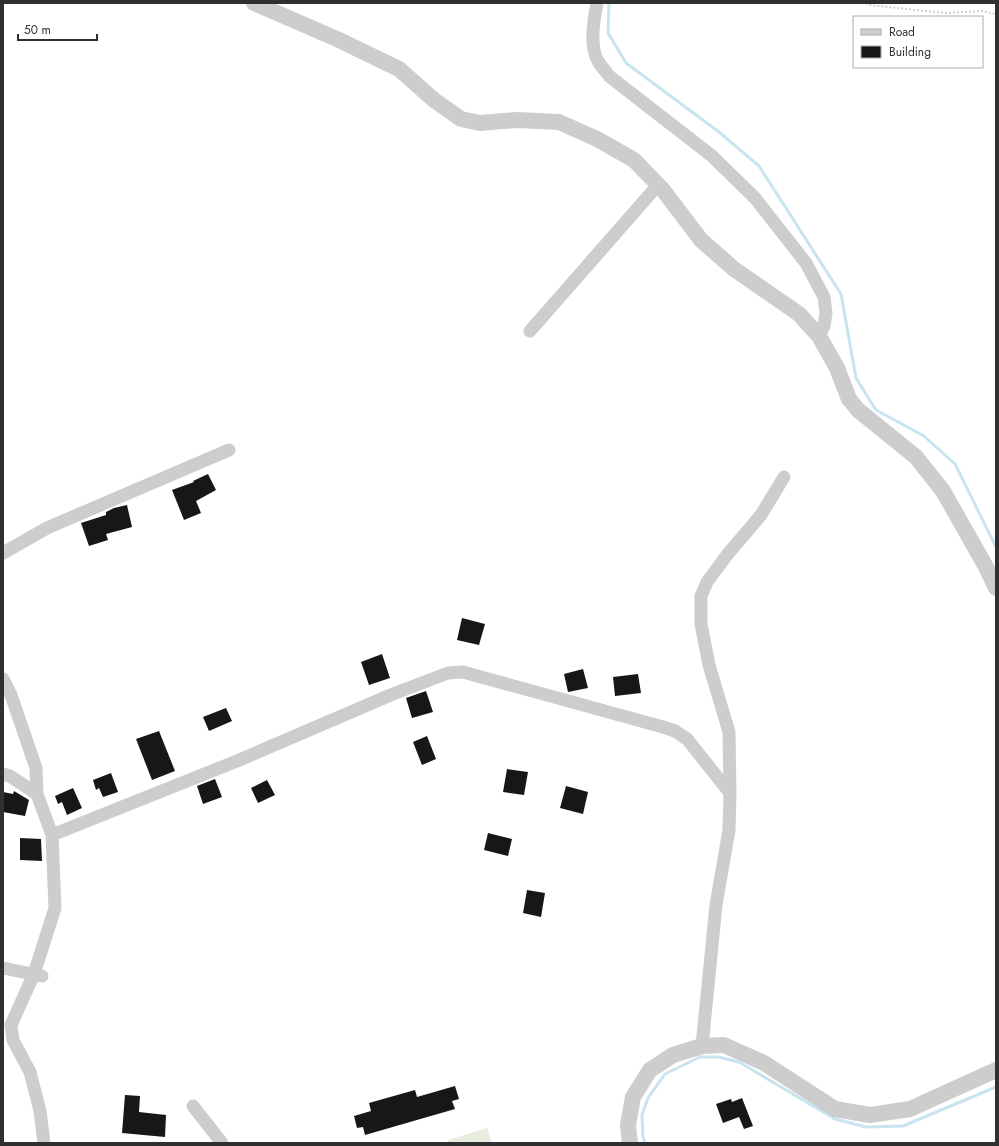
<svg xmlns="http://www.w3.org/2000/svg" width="999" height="1146" font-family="Jost,sans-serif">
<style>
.pitch{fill:#e8eedd}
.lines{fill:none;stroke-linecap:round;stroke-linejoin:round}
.stream{stroke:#c8e5ef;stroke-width:3}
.building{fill:#171717}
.path{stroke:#cdcdcd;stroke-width:2;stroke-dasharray:2 2;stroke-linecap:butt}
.minor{stroke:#cdcdcd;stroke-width:13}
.tertiary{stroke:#cdcdcd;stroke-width:16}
</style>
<rect width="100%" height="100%" fill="#fff"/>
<!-- pitch -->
<path class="pitch" d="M487 1128 492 1143H449L448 1140Z"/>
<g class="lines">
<!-- stream -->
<path class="stream" d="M609 3 608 33 626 63 719 132 759 166 841 294 856 378 876 410 924 436 955 464 996 547
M645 1143 643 1137 642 1115 648 1098 665 1074 700 1057H718L739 1062 835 1119 866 1127 903 1126 996 1087"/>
</g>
<!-- building -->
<path class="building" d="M208 474 216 490 196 501 201 513 184 520 172 490 194 482 193 481Z
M127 505 132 527 106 534 108 540 89 546 81 523 106 515V512L114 508Z
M462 618 485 624 479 645 457 640Z
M382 654 390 678 369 685 361 662Z
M583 669 588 688 568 692 564 674Z
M638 674 641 693 615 696 613 677Z
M426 691 433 712 412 718 406 698Z
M226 708 232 721 209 731 203 717Z
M159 731 175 771 152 780 136 739Z
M427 736 436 759 422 765 413 742Z
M507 769 528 772 524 795 503 792Z
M111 773 118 792 103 797 99 788 96 790 93 780Z
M215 779 222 797 203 804 197 786Z
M267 780 275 795 258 803 251 788Z
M566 786 588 792 583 814 560 808Z
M73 788 82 808 67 815 62 802 58 804 55 796Z
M14 791 29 800 25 816 3 812V792L13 794Z
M488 833 512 839 508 856 484 850Z
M20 838 41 839 42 861 20 860Z
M527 890 545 893 541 917 523 913Z
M455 1086 459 1099 452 1101 455 1109 365 1135 363 1127 357 1128 354 1116 371 1111 369 1103 415 1090 417 1097Z
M125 1095 140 1096 139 1112 166 1115 165 1137 122 1133Z
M742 1098 753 1126 744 1129 739 1117 723 1123 716 1104 731 1099 732 1102Z"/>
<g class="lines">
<!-- path -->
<path class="path" d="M866 3 869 5 945 13 982 11 996 14"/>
<!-- minor -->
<path class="minor" d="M597 3C594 19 589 46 598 61 601 67 606 71 609 76L712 156 755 198 806 263 824 297 826 313 824 326 819 336
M530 331 658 185
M3 553 47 528 229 450
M3 679 11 695 36 768 37 794
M3 774 10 776 37 794 52 835 55 908 34 974 11 1025 13 1040 30 1072 40 1111 44 1143
M52 835 237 761 393 694 448 673 463 672 663 727 675 731 687 739 730 793
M3 968 42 976
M702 1046 716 905 729 830 730 793 729 732 709 665 701 624V596L707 582 727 555 761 515 784 477
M193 1106 222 1143"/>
<!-- tertiary -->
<path class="tertiary" d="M254 3 337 39 399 69 434 100 461 119 480 123 517 120 559 122 597 139 634 160 663 190 701 240 734 269 799 314 819 336 837 368 849 399 858 410 916 457 943 491 986 567 996 588
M630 1143 628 1125 633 1097 650 1070 673 1055 702 1046 724 1045 764 1063 835 1109 870 1115 910 1109 996 1070"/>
</g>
<!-- border -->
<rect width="999" height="1146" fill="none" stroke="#303030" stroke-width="8"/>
<!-- legend -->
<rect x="853" y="16" width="130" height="52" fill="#ffffff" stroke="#acacac"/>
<rect x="861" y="29" width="20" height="6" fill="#cdcdcd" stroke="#acacac"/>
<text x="889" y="36" font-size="12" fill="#303030">Road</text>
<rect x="861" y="46" width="20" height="12" fill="#171717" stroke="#acacac"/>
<text x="889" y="56" font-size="12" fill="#303030">Building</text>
<!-- scale -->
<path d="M18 34v6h79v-6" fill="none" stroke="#303030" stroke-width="2"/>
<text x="24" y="34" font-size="12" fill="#303030" stroke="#ffffff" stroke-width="3" paint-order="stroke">50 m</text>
</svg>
